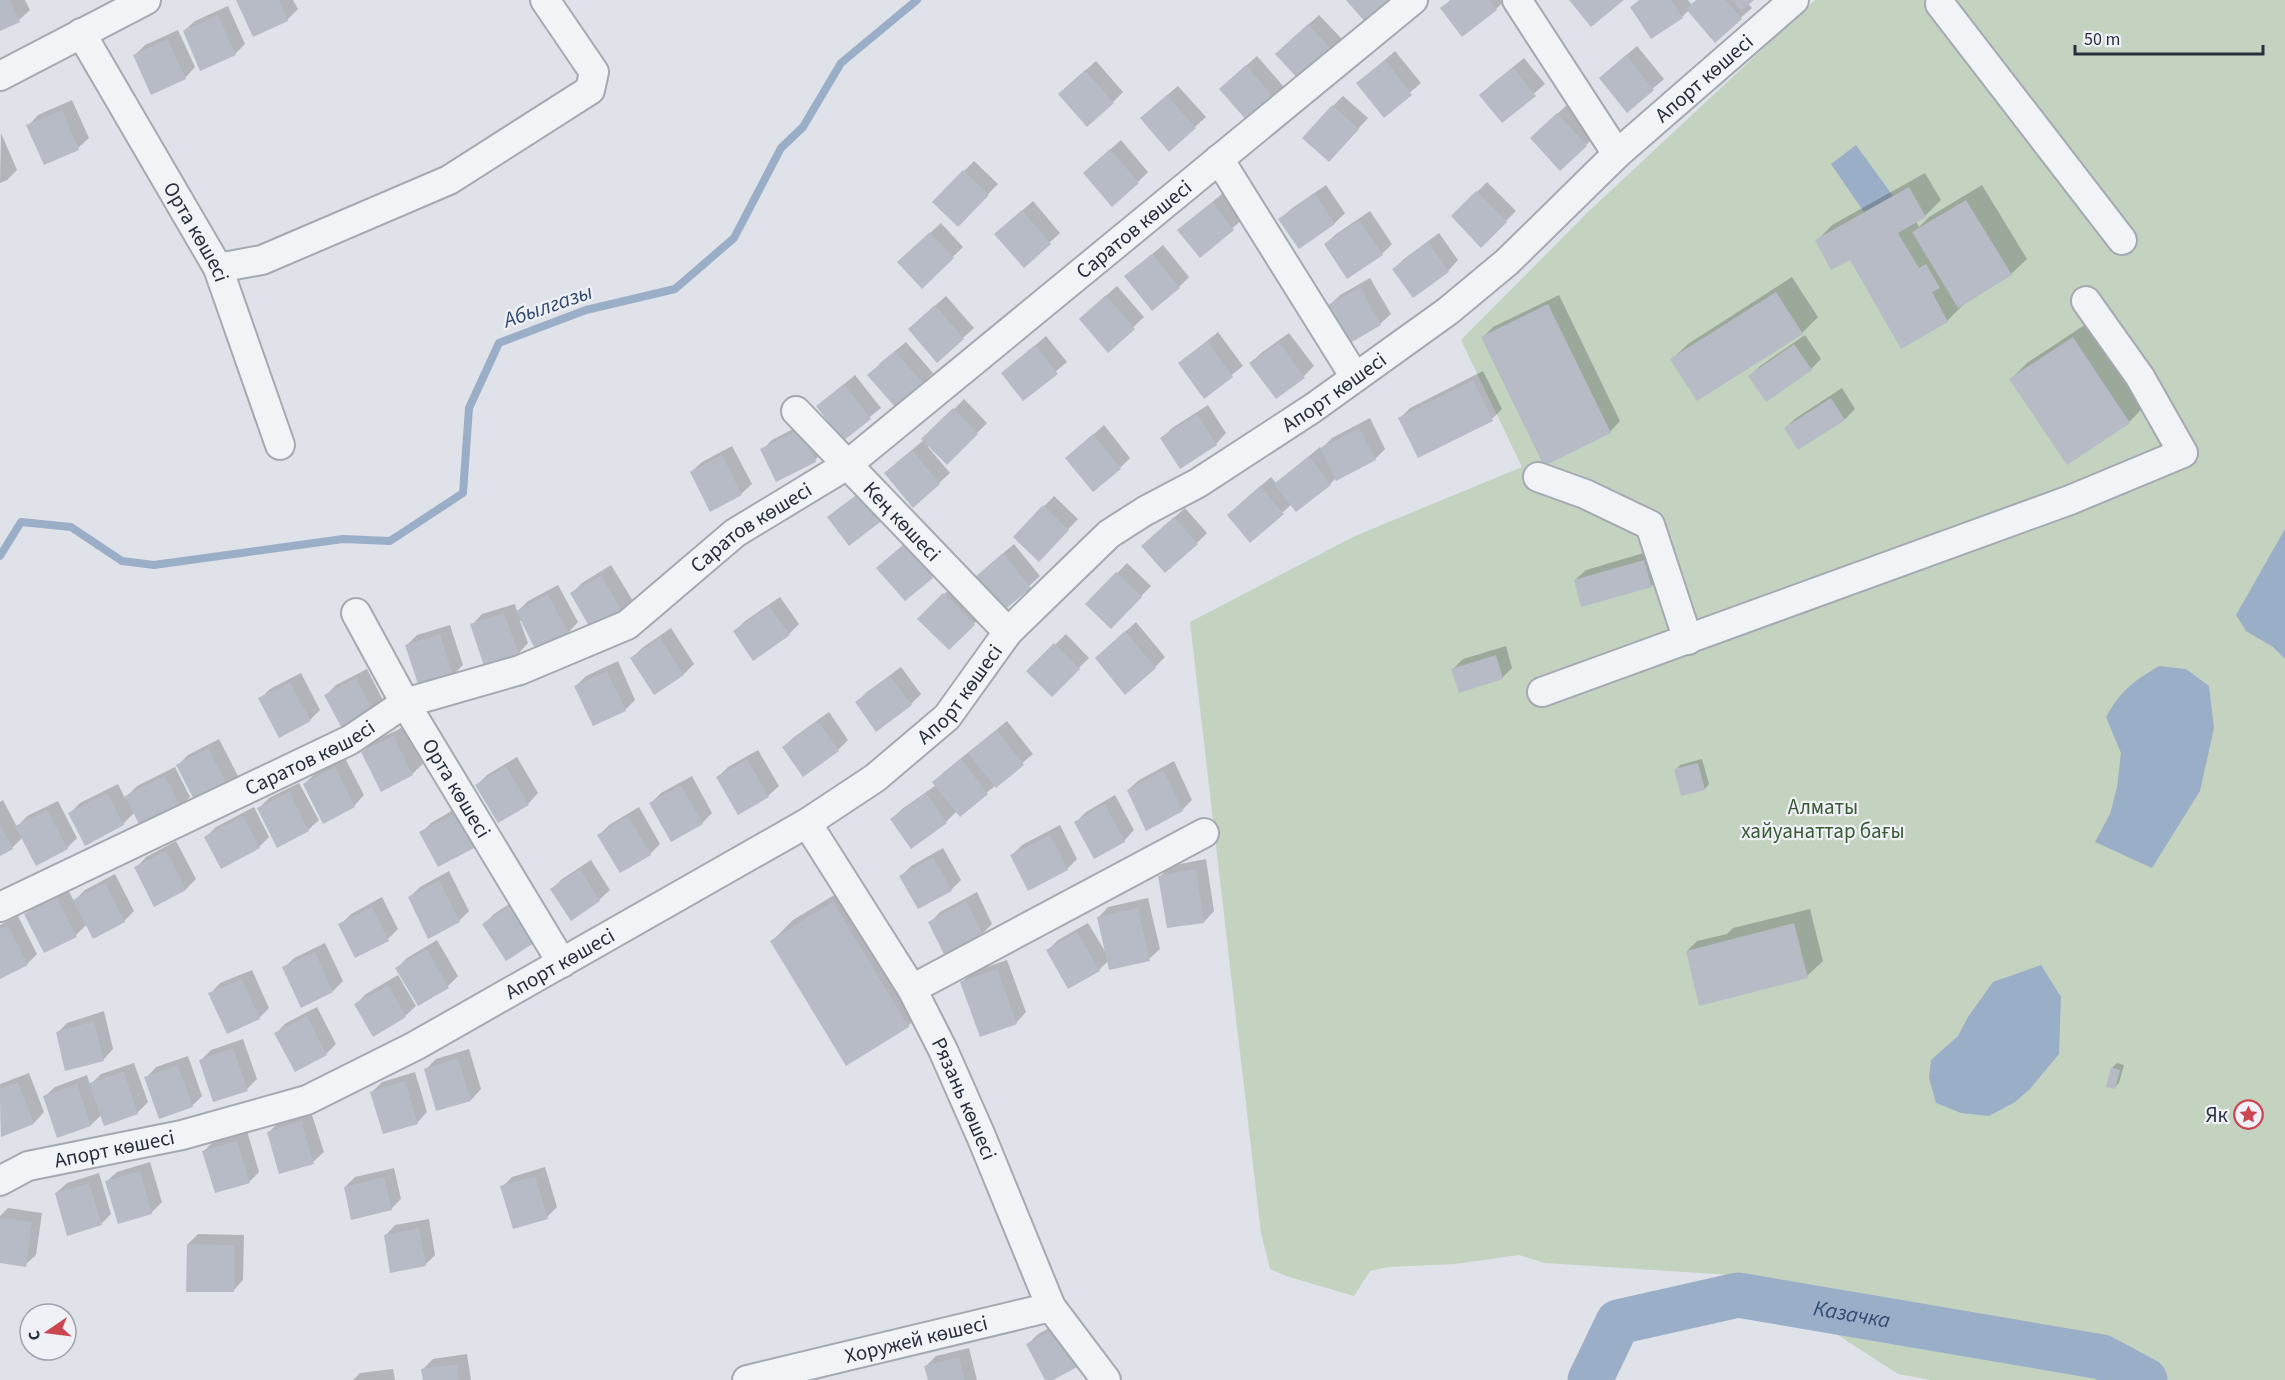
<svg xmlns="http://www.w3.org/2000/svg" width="2285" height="1380" font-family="'Source Sans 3',sans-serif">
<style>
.green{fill:#c4d2c0}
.water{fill:#9baec8}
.shadow{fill:#0003}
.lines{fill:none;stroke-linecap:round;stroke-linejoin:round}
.stream{stroke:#9baec8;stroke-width:8}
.river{stroke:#9baec8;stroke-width:45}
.building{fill:#b6bbc5}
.minor-casing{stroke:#a4a9b2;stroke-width:32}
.minor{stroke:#f2f3f6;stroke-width:28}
.labels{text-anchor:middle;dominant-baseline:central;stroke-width:4.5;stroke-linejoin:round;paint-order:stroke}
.street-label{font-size:21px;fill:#282f3f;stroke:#eff1f6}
.park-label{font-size:21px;fill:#3a5a36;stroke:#eff1f6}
.poi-label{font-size:21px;fill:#282f3f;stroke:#eff1f6;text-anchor:end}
.water-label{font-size:22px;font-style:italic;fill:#334b72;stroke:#eff1f6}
</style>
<rect width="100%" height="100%" fill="#dfe2e8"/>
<!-- green -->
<path class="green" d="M1815 0H2285V1380H1931L1898 1374 1799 1310 1786 1283 1762 1277 1545 1263 1519 1255 1455 1264 1388 1267 1370 1271 1354 1296 1286 1276 1270 1269 1261 1233 1190 622 1355 536 1522 467 1461 340 1587 213Z"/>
<!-- water -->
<path class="water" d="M1856 145 1893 196 1864 212 1831 164Z
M2285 529V659L2273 647 2246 631 2236 615Z
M2159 666 2186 669 2209 686 2214 728 2200 791 2152 868 2095 842 2110 814 2117 787 2121 753 2106 717C2121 690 2134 681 2159 666Z
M2041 965 2061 997 2059 1054 2030 1089 2015 1102 1989 1116 1961 1113 1936 1103 1929 1078 1931 1060 1958 1036 1968 1017 1993 982Z"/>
<!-- shadow -->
<path class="shadow" d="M0 0H25L30 10 19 20 0 29Z
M238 0H293L298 9 287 20Z
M1450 0H1505L1496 9H1442Z
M1639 0H1688L1692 5 1697 0H1752L1748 3 1752 8 1715 40 1689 10 1682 17 1632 7Z
M228 6 245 44 235 54 184 31 195 21Z
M1319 15 1342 39 1332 50 1287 44Z
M178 30 195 67 185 78 135 55 145 45Z
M1637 46 1664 79 1627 111 1611 68Z
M1395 51 1421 83 1384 115 1358 83Z
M1257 56 1284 87 1274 98 1231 79Z
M1524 58 1545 84 1502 121 1491 85Z
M1096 61 1123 92 1113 102 1070 84Z
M1178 86 1206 117 1169 150 1152 108Z
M1343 96 1368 118 1339 150 1333 106Z
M72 100 89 138 78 148 45 163 28 126 38 115Z
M1568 104 1596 135 1586 145 1542 128Z
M1 133 17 170 7 180 0 183Z
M1121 140 1148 172 1138 182 1095 163Z
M974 161 998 184 958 225 934 202Z
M1925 173 1941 200 1925 216 1916 221 1919 227 1929 217 1982 185 2027 259 2011 274 1963 305 1947 321 1851 258 1817 241 1832 225Z
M1487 182 1516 211 1481 246 1453 216Z
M1326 185 1345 213 1335 223 1299 247 1280 219 1291 209Z
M1223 193 1243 219 1200 256 1179 230Z
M1033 201 1060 233 1024 266 1007 224Z
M1370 211 1392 244 1382 254 1325 244 1336 234Z
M941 223 963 247 922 287 909 252Z
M1439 233 1458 260 1448 271 1414 296 1394 269 1404 259Z
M1163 245 1189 277 1179 287 1126 276Z
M1792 277 1818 317 1802 333 1672 359 1688 344Z
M1370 278 1391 314 1380 324 1330 305 1340 295Z
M1117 286 1144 317 1108 351 1091 309Z
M1559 295 1620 421 1610 432 1483 337 1493 327Z
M946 296 974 328 937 361 920 319Z
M2089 322 2145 406 2129 422 2068 463 2011 379 2027 363Z
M1218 332 1243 366 1205 396 1180 363Z
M1289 333 1314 366 1304 376 1251 363 1261 353Z
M1805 335 1821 359 1811 369 1750 376 1760 366Z
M1046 336 1067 362 1023 399 1003 373Z
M906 342 933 373 923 383 879 364Z
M1483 371 1502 409 1492 419 1400 418 1410 408Z
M855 375 881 408 843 439 818 406Z
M1842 388 1855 409 1845 419 1798 448 1785 428 1796 418Z
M964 399 987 423 947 463 930 445 928 447 950 473 939 483 896 463 924 440Z
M1208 405 1226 433 1216 444 1180 467 1162 438 1172 428Z
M1370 418 1385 449 1375 459 1337 477 1330 484 1292 504 1250 541 1239 505 1271 477 1276 483 1320 447 1321 449 1332 438Z
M810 420 825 450 815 460 777 480 762 450 772 440Z
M1104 425 1130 458 1120 468 1067 458Z
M732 446 752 484 741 494 691 472 702 462Z
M1054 496 1078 519 1039 560 1015 537Z
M1185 508 1207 533 1197 543 1153 536Z
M915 535 942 567 932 577 878 568Z
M1014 544 1040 576 1004 609 987 567Z
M1654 550 1661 576 1651 586 1575 580 1586 570Z
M1127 563 1151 586 1111 627 1087 604Z
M611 565 633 601 622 612 572 593 582 583Z
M954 584 984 614 949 648 920 619Z
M558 585 578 622 568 633 522 620 520 621 528 643 518 654 472 625 482 614 515 604 517 612 528 601Z
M780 597 799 624 789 634 735 631 745 621Z
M1136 622 1165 657 1155 667 1107 648Z
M450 625 463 665 453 675 407 645 417 635Z
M671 628 694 664 684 674 655 693 632 658 642 648Z
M1066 634 1089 658 1052 695 1028 671Z
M1506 646 1512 668 1502 678 1453 669 1463 659Z
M618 661 635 700 625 710 576 686 586 676Z
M901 667 921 694 911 704 857 702 867 692Z
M367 669 386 706 376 717 326 695 336 685Z
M301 673 320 710 310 720 260 699 270 689Z
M829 712 848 740 838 750 784 747 794 737Z
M1007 721 1033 754 960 815 957 811 946 822 912 847 892 819 902 809 936 785 934 782 944 772Z
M403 727 423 764 412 774 362 752 373 742Z
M219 739 238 776 228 787 178 765 188 755Z
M758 750 779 786 768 796 718 777 728 767Z
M517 757 538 793 528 804 477 785 487 775Z
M345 758 364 795 354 806 304 784 315 774Z
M1702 759 1709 784 1705 789 1676 770 1680 765Z
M1174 761 1192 800 1182 810 1128 790 1139 780Z
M175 767 190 797 180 807 135 812 123 824 70 813 80 803 118 784 125 798 137 786Z
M692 776 712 813 702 823 651 803 661 793Z
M299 783 319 820 308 830 258 809 269 798Z
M1115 795 1134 830 1124 841 1076 822 1086 812Z
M3 800 17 827 27 816 58 801 77 838 67 848 23 837 12 848 0 854V802Z
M465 803 483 836 473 846 439 865 421 833 431 823Z
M254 807 269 837 259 847 206 837 216 827Z
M639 807 660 844 650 854 599 835 609 825Z
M1060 825 1077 859 1067 869 1011 856 1022 845Z
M176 841 196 879 186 889 155 905 136 868 146 857Z
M943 848 961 880 951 890 901 876 911 866Z
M1206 859 1214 911 1204 922 1160 877 1170 866Z
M591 860 610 890 599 900 571 919 552 889 562 879Z
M449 871 469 911 459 921 410 897 420 887Z
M115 874 134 911 124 921 87 924 76 935 26 914 36 904 67 888 74 901 85 890Z
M854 883 929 1005 908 1026 772 941 793 920Z
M977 892 992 924 982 934 930 923 940 912Z
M523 895 546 930 484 924 494 914Z
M382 897 398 929 388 939 340 925 351 914Z
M1148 898 1160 949 1149 959 1108 961 1099 970 1048 950 1058 940 1088 923 1106 953 1098 918 1108 907Z
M1810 909 1823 961 1807 976 1687 951 1697 941 1727 934 1733 928Z
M18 916 37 954 27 964 0 978V925Z
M437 940 458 976 448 986 419 1004 397 968 407 958Z
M325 943 343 981 333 991 284 968 294 958Z
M1007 960 1026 1012 1016 1023 962 982 972 972Z
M252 970 269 1008 259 1018 210 994 220 983Z
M398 975 416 1006 405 1016 373 1035 356 1004 366 994Z
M317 1007 336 1044 326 1054 276 1033 286 1023Z
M104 1011 113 1049 103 1060 57 1033 67 1023Z
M243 1039 257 1079 247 1089 200 1061 211 1050Z
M469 1049 481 1089 471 1100 426 1069 436 1059Z
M188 1056 202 1096 192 1106 146 1078 156 1067Z
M134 1063 148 1102 137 1113 102 1114 91 1125 44 1097 55 1087 87 1075 90 1085 101 1074Z
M2117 1063 2124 1065 2119 1083 2114 1088 2112 1068Z
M415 1072 427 1112 417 1123 372 1092 382 1082Z
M29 1073 44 1112 34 1123 1 1135 0 1084Z
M311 1112 324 1152 313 1162 269 1132 279 1122Z
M247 1131 259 1172 249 1182 204 1151 214 1141Z
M150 1162 162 1202 151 1213 106 1182 117 1172Z
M545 1167 557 1207 547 1217 502 1187 512 1177Z
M394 1168 401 1199 391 1209 345 1187 355 1177Z
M99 1173 111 1214 101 1224 56 1193 67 1183Z
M8 1208 42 1213 36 1255 25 1265 0 1261V1216Z
M429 1219 435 1255 425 1265 385 1236 395 1225Z
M198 1234 244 1235 243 1280 233 1291 188 1244Z
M1068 1318 1049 1380H1047L1028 1344 1038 1334Z
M969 1348 977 1380H929L926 1366 936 1356Z
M467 1354 471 1380H424L423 1369 433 1359Z
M393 1369 395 1380H353L360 1373Z"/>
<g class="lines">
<!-- stream -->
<path class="stream" d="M0 556 21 522 71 527 122 561 154 565 343 539 390 541 463 493 469 408 499 343 586 310 675 289 734 238 781 148 803 127 841 63 917 0"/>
<!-- river -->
<path class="river" id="s1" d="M1590 1380 1618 1322 1738 1295 2102 1357 2145 1380"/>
</g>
<!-- building -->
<path class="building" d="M0 0H10L20 22 0 31Z
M236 0H279L288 21 253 37Z
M1346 0H1390L1365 22Z
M1451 0H1489L1497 10 1462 37 1440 8Z
M1569 0H1624L1591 27Z
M1640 0H1671L1683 18 1651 39 1630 7Z
M1696 0H1726L1742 19 1715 43 1686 9Z
M1732 0H1754L1741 11Z
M218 15 236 55 200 71 183 31Z
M1308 24 1333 51 1300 81 1275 54Z
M168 39 186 79 151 95 133 55Z
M1626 55 1654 90 1627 113 1599 78Z
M1385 60 1412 95 1384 118 1356 83Z
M1246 65 1275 99 1248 122 1219 89Z
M1513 67 1536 96 1502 123 1479 95Z
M1085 70 1114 103 1087 127 1058 94Z
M1167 95 1196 128 1169 152 1140 118Z
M1332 105 1359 129 1329 162 1302 138Z
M62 110 79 150 44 165 26 125Z
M1557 113 1587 146 1560 171 1530 138Z
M1110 149 1139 183 1112 207 1083 173Z
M963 170 989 195 958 227 932 202Z
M1909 187 1926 217 1898 233 1919 268 1926 264 1940 288 1932 292 1948 322 1901 349 1850 260 1831 270 1815 240Z
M1476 191 1507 222 1481 248 1451 216Z
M1315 194 1335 224 1299 249 1278 219Z
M1966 200 2012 275 1958 308 1912 232Z
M1212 202 1234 230 1200 258 1177 230Z
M1022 210 1051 244 1024 268 994 234Z
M1359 220 1383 255 1347 279 1324 244Z
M930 232 954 258 922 289 897 262Z
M1428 242 1449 272 1413 298 1392 269Z
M1152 254 1180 288 1152 311 1124 276Z
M1360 287 1381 325 1350 343 1328 305Z
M1776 292 1803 334 1697 401 1670 359Z
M1106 295 1135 329 1108 353 1079 319Z
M1548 304 1611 433 1544 466 1481 337Z
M935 305 964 339 937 363 908 329Z
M2073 337 2130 423 2067 465 2009 379Z
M1207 341 1233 377 1204 399 1178 363Z
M1279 342 1305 378 1276 399 1249 363Z
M1794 344 1812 370 1766 402 1748 376Z
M1035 345 1058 374 1023 401 1001 373Z
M895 351 924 384 896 408 867 375Z
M1473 380 1493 421 1418 458 1398 418Z
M844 384 871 419 843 441 816 406Z
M1831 398 1845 420 1798 450 1784 428Z
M953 408 978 434 947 465 921 439Z
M1197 414 1217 445 1180 469 1160 438Z
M1359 428 1376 460 1336 481 1320 448Z
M800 429 816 462 776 482 760 449Z
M1093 434 1121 469 1093 492 1065 458Z
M912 450 940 484 913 508 884 473Z
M722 455 742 495 710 512 690 472Z
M1309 456 1331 485 1296 512 1274 484Z
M1260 486 1284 514 1250 543 1227 515Z
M863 490 884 519 849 546 827 517Z
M1043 505 1069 530 1039 562 1013 537Z
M1174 517 1198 544 1165 573 1141 546Z
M904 544 933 578 905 601 876 568Z
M1003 553 1031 588 1003 611 975 577Z
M1644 560 1652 587 1581 607 1574 580Z
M1116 572 1142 597 1111 629 1085 604Z
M601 575 623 613 592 631 570 593Z
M943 593 975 625 949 650 917 619Z
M548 594 569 634 536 651 516 611Z
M769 606 790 635 753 661 733 631Z
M504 613 519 655 484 666 470 624Z
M1125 631 1156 668 1125 695 1095 658Z
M440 634 453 676 419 687 405 645Z
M660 638 684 675 654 695 630 658Z
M1054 643 1080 669 1052 697 1026 671Z
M1496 655 1503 679 1459 693 1451 669Z
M607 671 626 711 593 726 574 686Z
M890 676 912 705 876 732 855 702Z
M356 678 377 718 345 734 324 695Z
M290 682 311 721 279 738 258 698Z
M818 721 839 751 803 777 782 747Z
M997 730 1024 765 996 788 968 753Z
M393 736 413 775 381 792 361 752Z
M208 748 229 788 197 805 176 765Z
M747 759 769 797 738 815 716 777Z
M961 759 988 794 960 817 932 782Z
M1698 763 1705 790 1681 796 1674 769Z
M506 766 529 805 498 823 475 785Z
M335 767 355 807 323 824 303 784Z
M1163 770 1183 811 1146 831 1127 790Z
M165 776 181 808 141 828 125 796Z
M681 785 703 824 671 842 649 803Z
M289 792 309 831 277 848 257 808Z
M107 793 124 825 85 846 68 813Z
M926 793 947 823 911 849 890 819Z
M1105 804 1125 842 1094 859 1074 822Z
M47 810 68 849 36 866 15 826Z
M455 813 474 848 438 867 419 832Z
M243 816 260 848 221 869 204 837Z
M628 816 651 855 620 873 597 835Z
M0 824 13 849 0 856Z
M1050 835 1068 870 1028 891 1010 855Z
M166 851 186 890 154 907 134 867Z
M933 857 952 891 918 909 899 876Z
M580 869 600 901 571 921 550 889Z
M1196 869 1204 923 1167 928 1158 876Z
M439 880 460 922 428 939 408 897Z
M105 883 125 922 93 939 73 900Z
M56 897 77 937 44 953 24 914Z
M966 901 983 935 945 956 928 922Z
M833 902 909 1027 846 1066 770 941Z
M512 904 537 941 506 961 482 924Z
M372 907 389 941 355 958 338 924Z
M1138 908 1150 961 1109 970 1097 917Z
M1794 923 1808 978 1699 1006 1686 951Z
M7 925 28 965 0 979V929Z
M1077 932 1100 971 1068 989 1046 950Z
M427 949 449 988 418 1006 395 968Z
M315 952 333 992 301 1008 282 967Z
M997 969 1017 1024 980 1037 960 982Z
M242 979 260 1019 227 1034 208 993Z
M388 985 406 1017 373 1037 354 1004Z
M307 1016 327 1055 295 1072 274 1033Z
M94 1021 104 1061 65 1071 56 1032Z
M233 1048 248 1091 213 1102 199 1060Z
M458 1058 471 1101 436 1111 424 1069Z
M178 1065 193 1107 159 1119 144 1077Z
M2111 1067 2120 1070 2115 1089 2106 1087Z
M124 1072 138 1114 104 1126 89 1083Z
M405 1081 418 1124 383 1134 370 1092Z
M18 1082 34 1124 1 1137 0 1089Z
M77 1084 91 1126 57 1138 43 1096Z
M301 1121 314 1164 279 1174 267 1132Z
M237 1141 250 1183 215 1193 202 1151Z
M140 1171 152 1214 118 1224 105 1181Z
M535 1176 548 1219 513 1229 500 1186Z
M384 1177 392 1210 351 1220 344 1187Z
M89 1183 102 1225 67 1236 55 1193Z
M0 1218 32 1222 26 1267 0 1263Z
M419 1228 426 1266 390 1273 384 1235Z
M187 1244 234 1245V1292H186Z
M1058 1327 1079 1366 1053 1380H1045L1026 1344Z
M959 1357 965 1380H928L924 1366Z
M457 1364 459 1380H423L421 1369Z"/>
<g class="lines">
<defs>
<g id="minor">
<path d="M1517 0 1617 154"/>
<path d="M1940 4 2122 240"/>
<path id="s2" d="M81 33 218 268 280 445"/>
<path d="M0 76 146 0"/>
<path d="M1219 159 1355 377"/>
<path d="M218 268 262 260 449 180 590 90 594 72 545 0"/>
<path id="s3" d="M796 411 1008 632"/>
<path d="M1538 477 1585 494 1650 525 1688 640"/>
<path id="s4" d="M356 613 405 703 562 963"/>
<path d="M1542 692 2070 500 2183 453 2140 377 2086 301"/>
<path id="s5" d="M807 823 912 989 943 1050 981 1136 1051 1307 1106 1380"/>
<path id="s6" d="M0 907 350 740 405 703 520 670 627 625 735 533 847 465 1413 0"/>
<path d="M912 989 1204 833"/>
<path id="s7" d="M0 1181 28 1166 182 1135 307 1100 415 1046 807 823 875 778 947 717 1008 632 1109 534 1145 511 1198 483 1313 408 1448 311 1507 262 1617 154 1794 0"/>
<path id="s8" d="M747 1380 1051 1307"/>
</g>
</defs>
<!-- minor casing -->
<use href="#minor" class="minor-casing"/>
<!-- minor -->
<use href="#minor" class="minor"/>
</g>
<!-- icons -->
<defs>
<symbol id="sight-ring" viewBox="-11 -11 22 22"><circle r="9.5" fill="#eff1f6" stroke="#cb4651" stroke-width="1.5"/><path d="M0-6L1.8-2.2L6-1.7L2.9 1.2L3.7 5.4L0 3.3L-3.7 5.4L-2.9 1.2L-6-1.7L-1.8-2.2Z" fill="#cb4651"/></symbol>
</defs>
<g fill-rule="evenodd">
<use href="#sight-ring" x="2232" y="1098" width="33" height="33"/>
</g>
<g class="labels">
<!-- street labels -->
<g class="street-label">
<text stroke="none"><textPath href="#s7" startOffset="2064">Апорт көшесі</textPath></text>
<text stroke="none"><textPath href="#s6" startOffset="1334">Саратов көшесі</textPath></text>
<text stroke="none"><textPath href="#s2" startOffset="230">Орта көшесі</textPath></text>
<text stroke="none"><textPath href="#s7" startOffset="1578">Апорт көшесі</textPath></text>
<text stroke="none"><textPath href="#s3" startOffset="153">Кең көшесі</textPath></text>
<text stroke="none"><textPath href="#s6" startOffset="848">Саратов көшесі</textPath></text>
<text stroke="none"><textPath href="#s7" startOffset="1092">Апорт көшесі</textPath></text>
<text stroke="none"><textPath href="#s6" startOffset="344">Саратов көшесі</textPath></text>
<text stroke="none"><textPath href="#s4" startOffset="202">Орта көшесі</textPath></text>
<text stroke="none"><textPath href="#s7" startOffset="606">Апорт көшесі</textPath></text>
<text stroke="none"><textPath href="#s5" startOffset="318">Рязань көшесі</textPath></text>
<text stroke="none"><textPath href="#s7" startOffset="120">Апорт көшесі</textPath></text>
<text stroke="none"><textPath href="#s8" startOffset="174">Хоружей көшесі</textPath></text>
</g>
<!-- park labels -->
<g class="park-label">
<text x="1823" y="807">Алматы<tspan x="1823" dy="24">хайуанаттар бағы</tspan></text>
</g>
<!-- poi labels -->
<g class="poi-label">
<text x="2228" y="1115">Як</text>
</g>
<!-- water labels -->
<g class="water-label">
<text transform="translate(548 306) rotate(-19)">Абылгазы</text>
<text stroke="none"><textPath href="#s1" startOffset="303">Казачка</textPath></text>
</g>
</g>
<!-- north arrow -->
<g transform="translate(48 1332) rotate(256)"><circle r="28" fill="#eff1f6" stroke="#9fa3ad" stroke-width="1.5"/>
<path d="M0-4.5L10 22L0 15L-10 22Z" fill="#cb4651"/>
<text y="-9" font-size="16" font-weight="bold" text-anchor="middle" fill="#282f3f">С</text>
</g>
<!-- scale -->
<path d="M2075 45v9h188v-9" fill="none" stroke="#282f3f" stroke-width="3"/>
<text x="2084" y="45" font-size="18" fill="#282f3f" stroke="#eff1f6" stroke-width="4.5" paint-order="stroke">50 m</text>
</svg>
